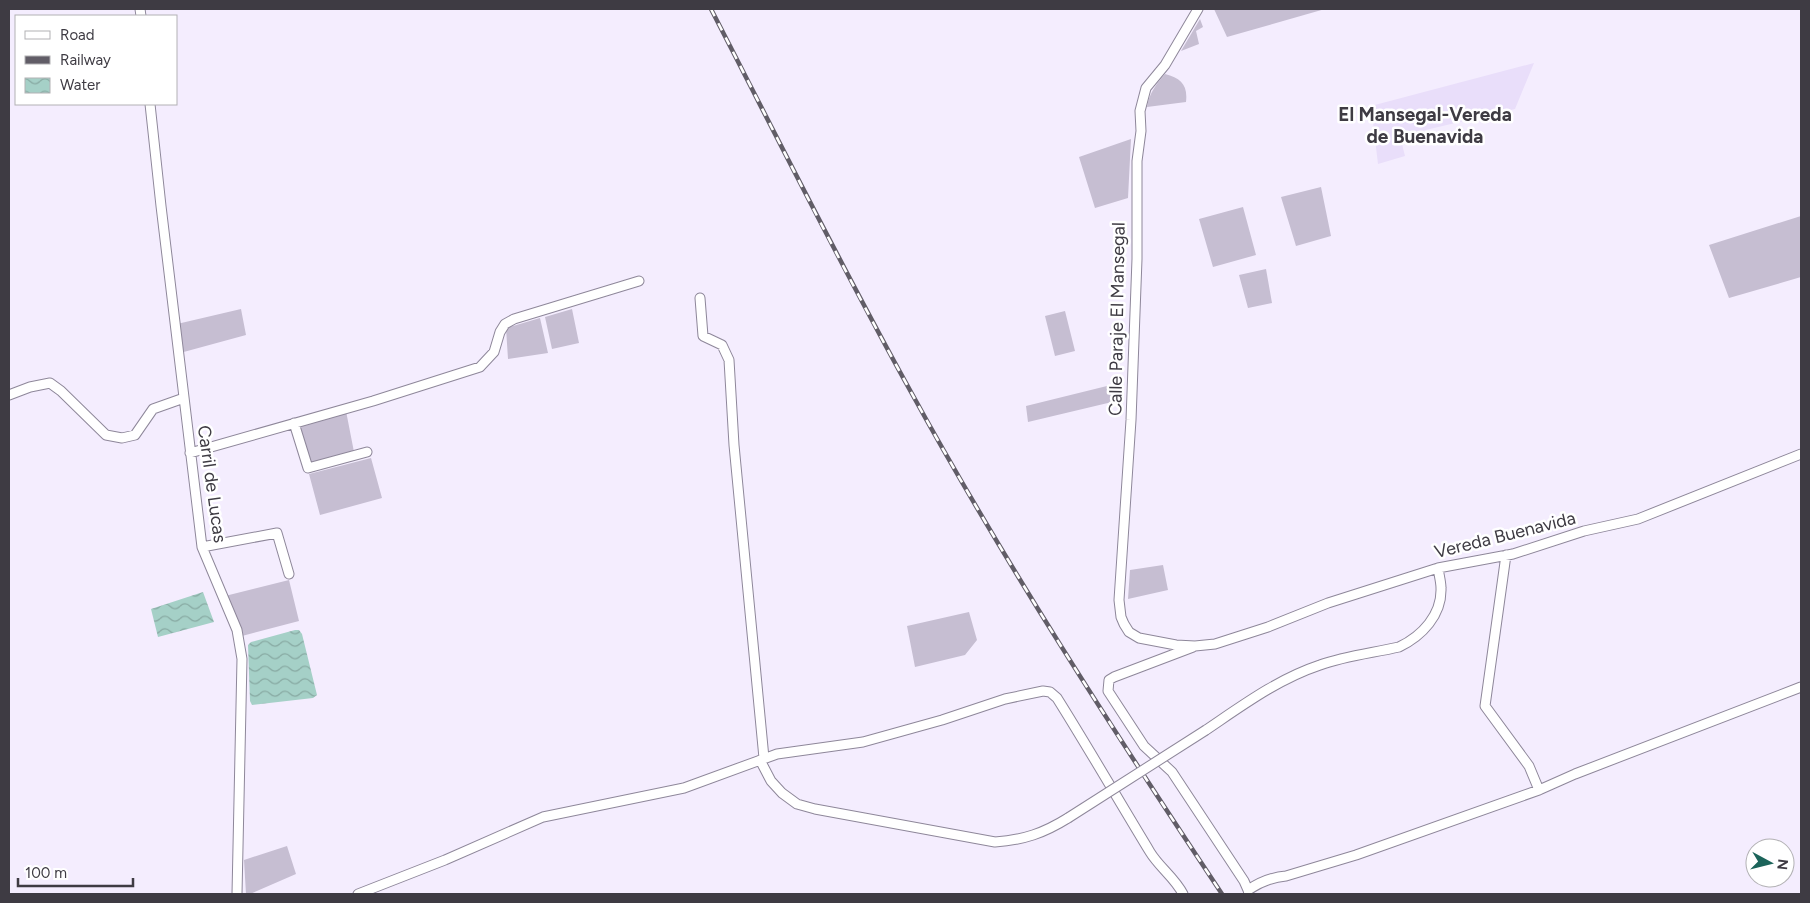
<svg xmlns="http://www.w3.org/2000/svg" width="1810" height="903" font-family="Figtree,sans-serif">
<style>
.built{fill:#e9defa}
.garden{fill:#c6bed2}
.water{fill:url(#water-waves)}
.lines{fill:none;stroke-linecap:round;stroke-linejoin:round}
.minor-casing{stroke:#8e879a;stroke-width:11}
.minor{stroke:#fff;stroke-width:9}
.rail-casing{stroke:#615d67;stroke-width:4.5}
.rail{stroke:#fff;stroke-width:2.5;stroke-dasharray:8;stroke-linecap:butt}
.minor-bridge-casing{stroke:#8e879a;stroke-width:11;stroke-linecap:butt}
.minor-bridge{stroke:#fff;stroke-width:9}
.labels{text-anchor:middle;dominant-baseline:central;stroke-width:5;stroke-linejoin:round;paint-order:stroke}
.street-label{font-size:18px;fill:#3e3b43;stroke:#fff}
.neighbourhood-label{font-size:19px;font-weight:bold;fill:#3e3b43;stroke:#fff}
</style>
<defs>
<pattern id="water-waves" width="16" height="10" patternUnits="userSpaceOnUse" patternTransform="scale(1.25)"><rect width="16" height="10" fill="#a5d0c7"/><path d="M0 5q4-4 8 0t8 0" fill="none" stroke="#88aaa3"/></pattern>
</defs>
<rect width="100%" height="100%" fill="#f4edfe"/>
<!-- built -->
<path class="built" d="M1534 63 1515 109 1400 136 1405 156 1378 164 1371 106Z"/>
<!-- garden -->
<path class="garden" d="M1214 9H1325L1227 37Z
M1200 19 1203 27 1196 31 1199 44 1181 51Z
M1165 74C1181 78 1188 85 1186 102L1147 107C1149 94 1156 84 1165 74Z
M1131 139 1128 198 1095 208 1079 157Z
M1321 187 1331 236 1296 246 1281 197Z
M1243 207 1256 255 1213 267 1199 219Z
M1801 216V277L1729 298 1709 245Z
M1266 269 1272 303 1248 308 1239 275Z
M241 309 246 335 180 353 177 324Z
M572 309 579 343 552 349 545 317Z
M1065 311 1075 351 1055 356 1045 316Z
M540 318 548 353 508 359 506 328Z
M1111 385 1112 402 1028 422 1026 406Z
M346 411 354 452 308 465 296 426Z
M371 458 382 498 320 515 309 474Z
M1163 565 1168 590 1128 599 1130 570Z
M289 580 299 621 242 636 225 596Z
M969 612 977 640 965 655 915 667 907 626Z
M287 846 296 874 250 894H246L244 860Z"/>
<!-- water -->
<path class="water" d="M203 592 214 622 158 637 151 609Z
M295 630H299L302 634 317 695 313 698 252 705 250 701 248 645 251 642Z"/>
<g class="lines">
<defs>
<path id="minor" d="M140 9 141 16
M1198 9 1165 65 1146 88 1140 111 1141 131 1137 161V259L1131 420 1119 600 1121 617 1124 624 1129 632 1139 638 1176 645 1195 646 1215 644 1268 627 1328 603 1438 568 1513 554 1584 531 1638 519 1801 454
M150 104 161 206 202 547 237 630 242 659 237 894
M700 298 703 336 722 345 729 360 734 445 764 758
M9 395 30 387 50 383 61 391 106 435 122 438 135 435 153 409 184 398
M294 423 308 468 367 452
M190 453 373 401 480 367 494 352 500 332 505 324 514 319 639 281
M202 547 277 533 289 574
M1506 555 1485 706 1529 766 1539 790 1575 774 1801 687
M1193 647 1114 677 1109 680 1108 691 1144 746 1172 772 1244 881 1248 890
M1206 730C1243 705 1278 679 1320 665 1345 656 1373 653 1399 647 1422 636 1442 615 1441 588 1441 582 1439 575 1438 568
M760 760 771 781 782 793 797 804 815 809 995 842C1024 840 1044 833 1068 818
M358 894 445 860 543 817 684 788 777 754 863 742 942 720 1005 699 1043 691 1050 692 1057 698C1089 749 1119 801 1150 852 1159 867 1175 878 1183 894
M1249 894 1248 890C1260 882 1272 877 1286 876L1356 855 1539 790"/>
</defs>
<!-- minor casing -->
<use href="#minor" class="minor-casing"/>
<!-- minor -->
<use href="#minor" class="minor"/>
<defs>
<path id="rail" d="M711 9C777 137 841 266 911 392 1006 565 1113 730 1222 894"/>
</defs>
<!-- rail casing -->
<use href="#rail" class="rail-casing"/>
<!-- rail -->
<use href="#rail" class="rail"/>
<defs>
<path id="minor-bridge" d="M1068 818 1206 730"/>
</defs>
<!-- minor-bridge casing -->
<use href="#minor-bridge" class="minor-bridge-casing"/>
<!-- minor-bridge -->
<use href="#minor-bridge" class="minor-bridge"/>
</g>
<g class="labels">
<!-- street labels -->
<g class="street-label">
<text transform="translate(1117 319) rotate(-89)">Calle Paraje El Mansegal</text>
<text transform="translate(212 484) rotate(82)">Carril de Lucas</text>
<text transform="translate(1505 535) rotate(-14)">Vereda Buenavida</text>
</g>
<!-- neighbourhood labels -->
<g class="neighbourhood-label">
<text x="1425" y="114">El Mansegal-Vereda<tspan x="1425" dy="22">de Buenavida</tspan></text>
</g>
</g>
<!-- border -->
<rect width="1810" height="903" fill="none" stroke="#3e3b43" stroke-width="20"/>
<!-- legend -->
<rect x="15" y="15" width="162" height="90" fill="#ffffff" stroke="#b2b1b4"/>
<rect x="25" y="31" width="25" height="8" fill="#ffffff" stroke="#b2b1b4"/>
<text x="60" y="40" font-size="15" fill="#3e3b43">Road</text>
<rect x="25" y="56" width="25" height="8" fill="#615d67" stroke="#b2b1b4"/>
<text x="60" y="65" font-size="15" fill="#3e3b43">Railway</text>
<rect x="25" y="78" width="25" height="15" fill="url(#water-waves)" stroke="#b2b1b4"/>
<text x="60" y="90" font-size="15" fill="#3e3b43">Water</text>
<!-- north arrow -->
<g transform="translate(1770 863) rotate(97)"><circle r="24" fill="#ffffff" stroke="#b2b1b4"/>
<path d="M0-4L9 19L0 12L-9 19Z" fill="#1b645a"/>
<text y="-8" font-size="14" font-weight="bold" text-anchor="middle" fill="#3e3b43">N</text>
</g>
<!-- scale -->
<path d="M18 878v8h115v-8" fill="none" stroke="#3e3b43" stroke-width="2.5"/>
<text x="25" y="878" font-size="15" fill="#3e3b43" stroke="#ffffff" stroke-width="4" paint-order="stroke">100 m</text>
</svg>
